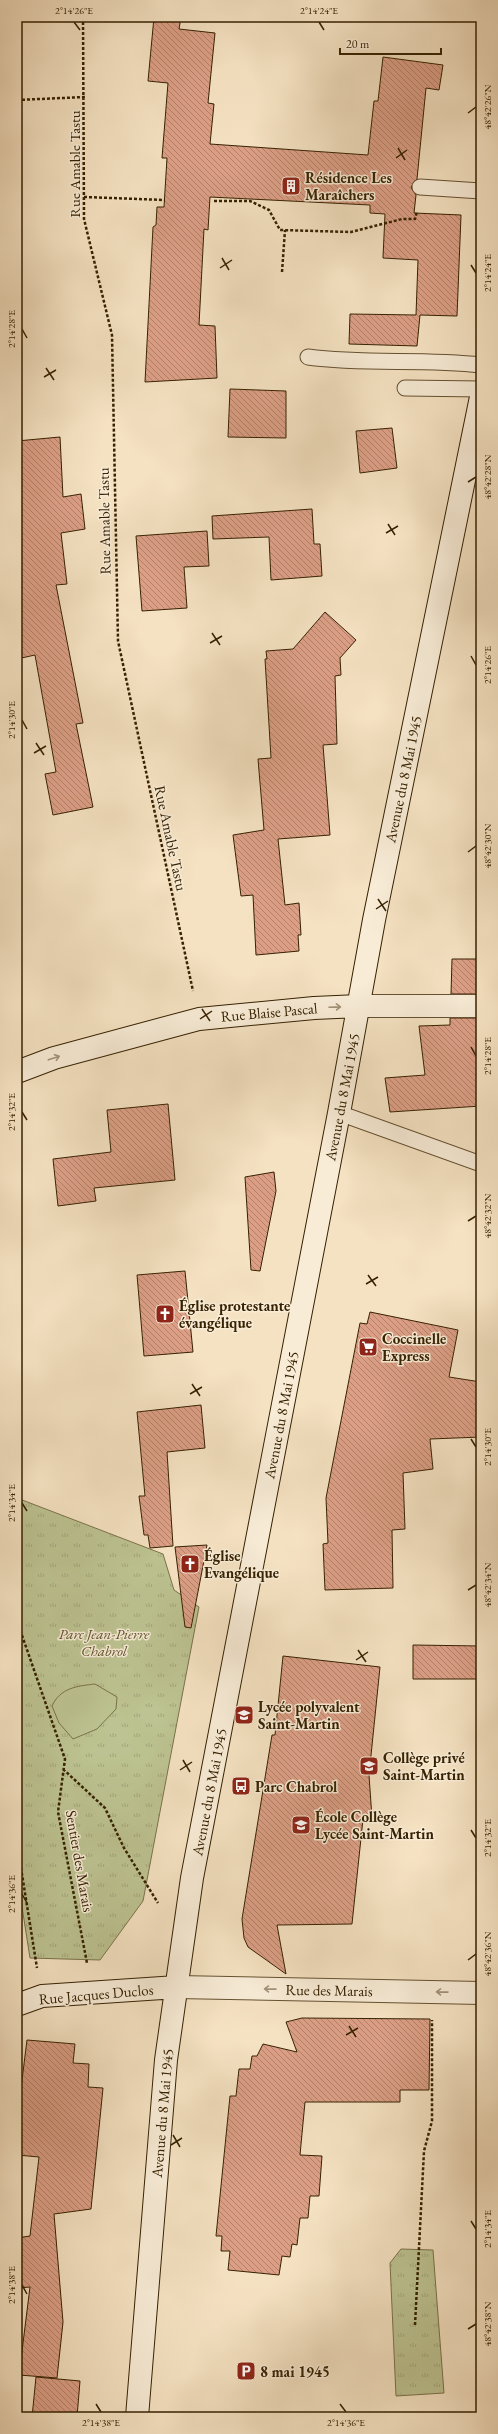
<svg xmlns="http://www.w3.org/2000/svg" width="498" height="2434" font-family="'EB Garamond',serif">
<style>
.grass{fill:url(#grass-tufts);stroke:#7a724a}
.pitch{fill:#bdc392;stroke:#7a724a}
.building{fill:url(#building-back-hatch);stroke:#362101}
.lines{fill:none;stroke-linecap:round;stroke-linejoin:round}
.lane-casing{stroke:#665131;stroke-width:17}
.street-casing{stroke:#665131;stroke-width:24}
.secondary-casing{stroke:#362101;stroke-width:24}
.path{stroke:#362101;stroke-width:2.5;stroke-dasharray:3 2;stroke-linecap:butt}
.lane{stroke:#f8ecd7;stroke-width:15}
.street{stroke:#f8ecd7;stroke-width:22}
.secondary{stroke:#f8ecd7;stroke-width:22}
.oneway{stroke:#a19177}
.ticks{fill:none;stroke:#362101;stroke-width:1.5}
.labels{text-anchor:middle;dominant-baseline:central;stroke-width:3;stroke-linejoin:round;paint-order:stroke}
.street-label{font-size:15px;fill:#362101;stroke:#f8ecd7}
.poi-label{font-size:15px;font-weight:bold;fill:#362101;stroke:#f8ecd7;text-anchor:start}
.park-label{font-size:15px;font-style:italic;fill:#5e522c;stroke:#f8ecd7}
.neatline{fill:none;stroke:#362101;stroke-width:1.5}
.ticks-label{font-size:10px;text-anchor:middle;fill:#362101}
</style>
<defs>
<pattern id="grass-tufts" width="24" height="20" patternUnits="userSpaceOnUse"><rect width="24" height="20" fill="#bdc392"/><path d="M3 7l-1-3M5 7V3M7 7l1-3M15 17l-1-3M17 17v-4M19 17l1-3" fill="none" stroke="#a3a77c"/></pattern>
<pattern id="building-back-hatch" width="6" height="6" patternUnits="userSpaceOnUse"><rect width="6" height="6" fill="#dc9f86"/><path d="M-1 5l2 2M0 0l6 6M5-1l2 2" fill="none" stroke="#b3816b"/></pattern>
</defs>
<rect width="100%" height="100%" fill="#f5e2c2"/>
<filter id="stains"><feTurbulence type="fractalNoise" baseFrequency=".005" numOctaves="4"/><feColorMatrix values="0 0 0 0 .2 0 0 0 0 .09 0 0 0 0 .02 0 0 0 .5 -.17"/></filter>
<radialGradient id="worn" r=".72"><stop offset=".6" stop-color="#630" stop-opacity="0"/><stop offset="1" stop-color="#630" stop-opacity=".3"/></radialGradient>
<!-- grass -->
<path class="grass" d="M17 1498 163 1554 174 1590 199 1607 143 1901 100 1960 30 1958 17 1875Z
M401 2249 433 2250 444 2393 396 2396 390 2263Z"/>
<!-- pitch -->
<path class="pitch" d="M95 1684 117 1697 116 1709 97 1729 73 1739 59 1723 52 1706C60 1688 77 1686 95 1684Z"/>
<!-- building -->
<path class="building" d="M154 17H181L179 29 215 33 208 103 214 104 210 144 368 155 374 101H378L383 57 443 65 439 90 426 88 417 179 411 187 416 195 414 213 461 215 457 316 420 315 417 346 349 344 350 314 416 315 418 260 383 258 385 214 370 213V205L210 197 208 230 204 229 199 325 215 326 217 378 145 382 153 227 156 225 157 207H164L167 158H162L168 83 148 81Z
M230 389 286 391V438L228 437Z
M392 428 397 468 360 473 356 431Z
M60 437 63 497 81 494 85 529 61 533 67 584 56 585 83 723 76 724 93 807 53 815 45 774 56 772 35 655 17 659V441Z
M312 509 314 544H320L322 576 271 580 269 537 213 539 212 516Z
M207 531 209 566 184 567 187 608 142 611 136 536Z
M325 612 356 640 340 658 341 675 335 676 337 744 323 745 330 835 278 839 285 905 299 903 301 935H298L299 951 256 955 253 895 241 896 233 835 264 830 258 759 271 758 265 659H267L266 651 293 649Z
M452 959H481V994H451Z
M450 1018H481V1106L390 1112 385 1078 425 1075 419 1026 450 1025Z
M168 1104 175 1180 94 1188 96 1201 58 1206 53 1159 111 1152 107 1110Z
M274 1172 276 1191 260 1271 251 1270 245 1177Z
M185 1271 193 1352 144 1356 137 1275Z
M370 1312 458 1330 449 1377 481 1382V1437L430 1439 433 1469 403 1473 405 1529 392 1530 393 1588 325 1590 323 1544 328 1543 326 1498 360 1323 367 1324Z
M201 1405 205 1448 167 1452 173 1546 150 1548 148 1535H144L139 1496H145L137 1412Z
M207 1545 191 1628 185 1627 175 1547Z
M413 1645 481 1646V1679H413Z
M283 1656 380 1667 369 1775 372 1818 363 1819 352 1924 277 1925 286 1974 248 1947 244 1938 242 1919 272 1735H275Z
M302 2018 430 2019 429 2090H400V2102H305L300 2155 322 2156 319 2196H310L308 2218H300L297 2245 292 2244 290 2257 282 2256 279 2275 228 2270 230 2251H221L222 2236H216L230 2096H236L239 2069H250L252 2056H257L263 2044 297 2052 286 2022Z
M27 2040 75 2044 73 2063 89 2064 88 2087 103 2088 91 2209 54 2214 63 2322 57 2378 19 2375 30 2287 17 2288V2238L30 2236 39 2157 17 2155V2087L21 2088Z
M36 2377 80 2381 77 2417H32Z"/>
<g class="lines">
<defs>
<path id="lane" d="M420 187 481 191
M308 357C365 365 423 358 481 365
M405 388 481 389
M339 1113 481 1164"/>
<path id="street" d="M359 1006H481
M177 1987 481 1993"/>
<path id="secondary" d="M17 1072 54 1058 199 1019 314 1008 359 1006
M17 2005 42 1996 177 1987
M137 2417 166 2060 192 1878 339 1113 374 920 481 397"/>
</defs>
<!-- lane casing -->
<use href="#lane" class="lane-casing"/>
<!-- street casing -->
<use href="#street" class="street-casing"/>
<!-- secondary casing -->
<use href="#secondary" class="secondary-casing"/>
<!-- path -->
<path class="path" d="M83 17 84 219 112 335 118 641 193 991
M17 100 85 97
M84 197 165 200
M214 201H250L269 210 280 230 351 232 402 219H415L417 211
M282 272 285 230
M17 1621 65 1759 58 1812 87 1963
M63 1769 105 1808 124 1848 158 1903
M17 1843 37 1968
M415 2325 424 2151 432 2121V2020"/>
<!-- lane -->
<use href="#lane" class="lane"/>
<!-- street -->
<use href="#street" class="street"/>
<!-- secondary -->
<use href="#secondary" class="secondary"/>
</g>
<!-- one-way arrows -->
<defs><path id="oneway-shaft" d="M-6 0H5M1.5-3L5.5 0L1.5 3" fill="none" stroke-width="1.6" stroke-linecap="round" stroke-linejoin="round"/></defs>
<g class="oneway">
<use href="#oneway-shaft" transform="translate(335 1007) rotate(-2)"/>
<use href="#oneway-shaft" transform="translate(54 1058) rotate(-18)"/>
<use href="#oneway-shaft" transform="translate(270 1989) rotate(-179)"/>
<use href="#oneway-shaft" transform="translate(442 1992) rotate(-179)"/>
</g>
<!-- ticks -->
<path class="ticks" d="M74 22 80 30M319 22 324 30M468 113 476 107M398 148 405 160M396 158 407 150M222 258 229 270M471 265 476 273M220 268 232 260M22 329 27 338M46 368 54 380M44 377 56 370M468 482 476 477M388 524 395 535M386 533 398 526M212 633 220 645M210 643 222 636M471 656 476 665M22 720 27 729M36 743 44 755M34 753 46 746M468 852 476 846M378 899 386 911M376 909 388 901M202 1009 210 1021M200 1019 212 1011M471 1047 476 1056M22 1112 27 1120M468 1221 476 1216M368 1275 376 1286M366 1284 378 1277M192 1384 200 1396M190 1394 202 1387M471 1439 476 1447M22 1503 27 1511M468 1590 476 1585M358 1650 366 1662M356 1660 368 1652M183 1760 190 1772M180 1770 192 1762M471 1830 476 1838M22 1894 27 1903M468 1960 476 1954M349 2026 356 2037M346 2035 358 2028M173 2135 180 2147M171 2145 182 2138M471 2221 476 2229M22 2285 27 2294M468 2329 476 2324M96 2404 101 2412M340 2404 346 2412"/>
<!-- icons -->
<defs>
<symbol id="building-square" viewBox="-11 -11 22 22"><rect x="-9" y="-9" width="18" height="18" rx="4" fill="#8f2418" stroke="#f8ecd7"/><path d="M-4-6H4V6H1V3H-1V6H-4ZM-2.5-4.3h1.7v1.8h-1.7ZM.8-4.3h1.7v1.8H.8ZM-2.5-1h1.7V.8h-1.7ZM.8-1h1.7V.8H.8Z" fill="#fff"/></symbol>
<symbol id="church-square" viewBox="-11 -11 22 22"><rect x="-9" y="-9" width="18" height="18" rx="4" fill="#8f2418" stroke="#f8ecd7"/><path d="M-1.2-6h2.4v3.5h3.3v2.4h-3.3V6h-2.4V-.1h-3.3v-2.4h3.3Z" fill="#fff"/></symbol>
<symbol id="supermarket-square" viewBox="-11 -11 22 22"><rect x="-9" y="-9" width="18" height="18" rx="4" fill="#8f2418" stroke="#f8ecd7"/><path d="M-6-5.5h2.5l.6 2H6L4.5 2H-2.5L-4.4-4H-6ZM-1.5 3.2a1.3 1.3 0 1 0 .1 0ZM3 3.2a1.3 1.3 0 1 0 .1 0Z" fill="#fff"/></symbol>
<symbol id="school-square" viewBox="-11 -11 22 22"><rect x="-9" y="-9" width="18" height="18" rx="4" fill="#8f2418" stroke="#f8ecd7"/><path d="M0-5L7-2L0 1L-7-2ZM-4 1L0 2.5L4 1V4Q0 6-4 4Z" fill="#fff"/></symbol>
<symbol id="bus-square" viewBox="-11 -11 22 22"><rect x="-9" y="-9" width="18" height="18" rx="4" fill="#8f2418" stroke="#f8ecd7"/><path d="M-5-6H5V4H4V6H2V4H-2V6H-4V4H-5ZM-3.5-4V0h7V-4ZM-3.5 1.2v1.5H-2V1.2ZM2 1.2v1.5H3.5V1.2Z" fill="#fff"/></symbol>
<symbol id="parking-square" viewBox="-11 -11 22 22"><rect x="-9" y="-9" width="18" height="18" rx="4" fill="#8f2418" stroke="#f8ecd7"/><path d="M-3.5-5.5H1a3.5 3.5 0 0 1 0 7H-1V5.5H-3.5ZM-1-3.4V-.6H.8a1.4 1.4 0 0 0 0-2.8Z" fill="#fff"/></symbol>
</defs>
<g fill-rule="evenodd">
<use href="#building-square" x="280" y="175" width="22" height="22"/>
<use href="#church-square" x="154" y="1303" width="22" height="22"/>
<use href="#supermarket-square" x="357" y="1336" width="22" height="22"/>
<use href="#church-square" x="179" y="1553" width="22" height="22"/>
<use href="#school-square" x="233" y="1704" width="22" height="22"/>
<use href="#school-square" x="358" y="1755" width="22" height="22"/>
<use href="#bus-square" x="230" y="1775" width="22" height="22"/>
<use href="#school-square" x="290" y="1814" width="22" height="22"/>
<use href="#parking-square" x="235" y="2360" width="22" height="22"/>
</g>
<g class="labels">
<!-- street labels -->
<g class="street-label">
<text transform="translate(74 164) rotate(-90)">Rue Amable Tastu</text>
<text transform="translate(104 521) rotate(-91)">Rue Amable Tastu</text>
<text transform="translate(403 779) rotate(-78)">Avenue du 8 Mai 1945</text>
<text transform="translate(171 838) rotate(78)">Rue Amable Tastu</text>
<text transform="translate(269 1012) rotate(-5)">Rue Blaise Pascal</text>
<text transform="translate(342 1097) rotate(-79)">Avenue du 8 Mai 1945</text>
<text transform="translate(281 1415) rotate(-79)">Avenue du 8 Mai 1945</text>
<text transform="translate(209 1792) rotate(-79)">Avenue du 8 Mai 1945</text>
<text transform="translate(80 1861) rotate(80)">Sentier des Marais</text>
<text transform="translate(329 1990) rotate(1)">Rue des Marais</text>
<text transform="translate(96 1994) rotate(-5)">Rue Jacques Duclos</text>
<text transform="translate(162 2113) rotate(-85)">Avenue du 8 Mai 1945</text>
</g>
<!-- poi labels -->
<g class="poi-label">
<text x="305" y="177">Résidence Les<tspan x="305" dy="17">Maraîchers</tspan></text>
<text x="179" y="1305">Église protestante<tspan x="179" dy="17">évangélique</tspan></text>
<text x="382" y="1338">Coccinelle<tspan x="382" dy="17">Express</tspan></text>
<text x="204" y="1555">Église<tspan x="204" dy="17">Evangélique</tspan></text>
<text x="258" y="1706">Lycée polyvalent<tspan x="258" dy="17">Saint-Martin</tspan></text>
<text x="383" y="1757">Collège privé<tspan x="383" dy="17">Saint-Martin</tspan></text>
<text x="255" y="1786">Parc Chabrol</text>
<text x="315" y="1816">École Collège<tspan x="315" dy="17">Lycée Saint-Martin</tspan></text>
<text x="260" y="2371">8 mai 1945</text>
</g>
<!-- park labels -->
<g class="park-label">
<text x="104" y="1633">Parc Jean-Pierre<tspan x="104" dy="17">Chabrol</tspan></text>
</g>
</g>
<!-- margin -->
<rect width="498" height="2434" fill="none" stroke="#f5e2c2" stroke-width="44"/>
<!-- scale -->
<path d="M340 48v6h101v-6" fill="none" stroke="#362101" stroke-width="2"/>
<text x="346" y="48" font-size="12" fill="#362101" stroke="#f8ecd7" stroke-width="3" paint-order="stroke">20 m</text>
<rect x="22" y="22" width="454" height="2390" class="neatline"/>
<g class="ticks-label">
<text x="74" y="14">2°14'26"E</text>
<text x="319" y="14">2°14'24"E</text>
<text transform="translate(487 107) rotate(-90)" y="4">48°42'26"N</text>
<text transform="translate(487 273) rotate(-90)" y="4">2°14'24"E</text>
<text transform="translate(11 329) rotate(-90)" y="4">2°14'28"E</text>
<text transform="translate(487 477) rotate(-90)" y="4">48°42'28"N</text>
<text transform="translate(487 665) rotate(-90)" y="4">2°14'26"E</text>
<text transform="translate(11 720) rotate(-90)" y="4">2°14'30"E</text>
<text transform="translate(487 846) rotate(-90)" y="4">48°42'30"N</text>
<text transform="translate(487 1056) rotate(-90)" y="4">2°14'28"E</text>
<text transform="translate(11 1112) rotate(-90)" y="4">2°14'32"E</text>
<text transform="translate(487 1216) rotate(-90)" y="4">48°42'32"N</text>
<text transform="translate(487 1447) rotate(-90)" y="4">2°14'30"E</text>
<text transform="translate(11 1503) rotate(-90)" y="4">2°14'34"E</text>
<text transform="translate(487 1585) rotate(-90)" y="4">48°42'34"N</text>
<text transform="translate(487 1838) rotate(-90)" y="4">2°14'32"E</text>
<text transform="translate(11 1894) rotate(-90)" y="4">2°14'36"E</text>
<text transform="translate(487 1954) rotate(-90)" y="4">48°42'36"N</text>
<text transform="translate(487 2229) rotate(-90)" y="4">2°14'34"E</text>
<text transform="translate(11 2285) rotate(-90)" y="4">2°14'38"E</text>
<text transform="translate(487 2324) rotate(-90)" y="4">48°42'38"N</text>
<text x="101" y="2426">2°14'38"E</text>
<text x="346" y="2426">2°14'36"E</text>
</g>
<rect width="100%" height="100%" filter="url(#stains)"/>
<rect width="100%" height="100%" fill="url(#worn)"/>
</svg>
